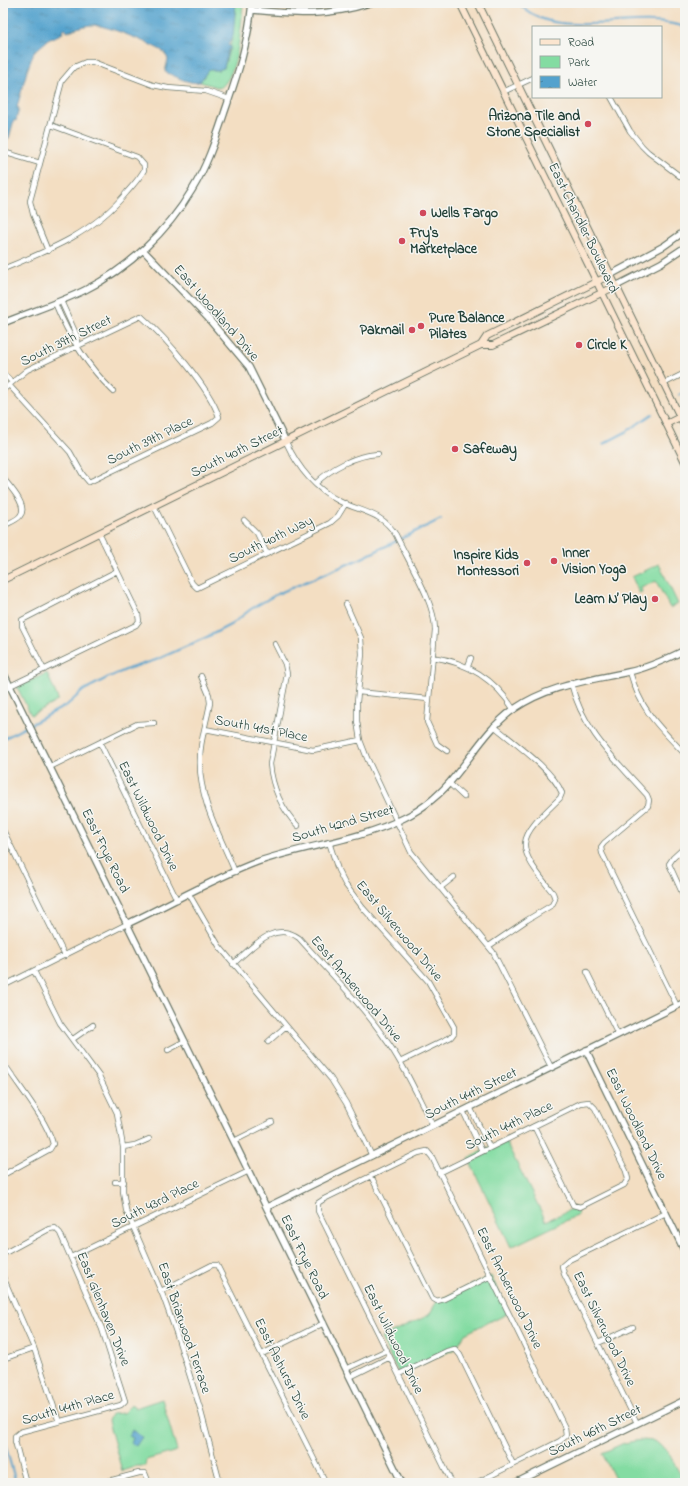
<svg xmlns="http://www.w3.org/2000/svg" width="688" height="1486" font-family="'Indie Flower',sans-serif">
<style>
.green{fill:#83dca2;stroke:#518c6b}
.water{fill:url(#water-ripples);stroke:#397080}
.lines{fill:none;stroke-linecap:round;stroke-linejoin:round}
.stream{stroke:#53a2cd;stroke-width:2}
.minor-casing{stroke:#697566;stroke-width:6}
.tertiary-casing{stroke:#697566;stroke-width:8}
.secondary-casing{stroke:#697566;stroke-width:8}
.minor{stroke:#fff;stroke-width:4.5}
.tertiary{stroke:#fff;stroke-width:5.5}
.secondary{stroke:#fbe5cf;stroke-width:6}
.poi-dot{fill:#d1495b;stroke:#f6f6f2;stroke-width:1.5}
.labels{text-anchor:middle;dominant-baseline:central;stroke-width:3;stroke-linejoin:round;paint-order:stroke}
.poi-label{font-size:14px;font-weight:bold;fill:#1f3d34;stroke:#f6f6f2;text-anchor:start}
.street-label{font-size:14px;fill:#1f3d34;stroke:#f6f6f2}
</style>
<defs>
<pattern id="water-ripples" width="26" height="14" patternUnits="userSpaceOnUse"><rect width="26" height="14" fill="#53a2cd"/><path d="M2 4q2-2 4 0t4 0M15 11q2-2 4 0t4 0" fill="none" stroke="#4485a7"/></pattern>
</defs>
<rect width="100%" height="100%" fill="#f6f6f2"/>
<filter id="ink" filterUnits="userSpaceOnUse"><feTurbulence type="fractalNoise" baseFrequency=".025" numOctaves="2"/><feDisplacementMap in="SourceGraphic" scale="8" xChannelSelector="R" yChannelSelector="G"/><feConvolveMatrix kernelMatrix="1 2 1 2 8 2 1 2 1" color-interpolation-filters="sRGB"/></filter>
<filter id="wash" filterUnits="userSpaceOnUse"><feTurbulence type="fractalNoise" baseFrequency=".012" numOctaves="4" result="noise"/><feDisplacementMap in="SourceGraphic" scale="16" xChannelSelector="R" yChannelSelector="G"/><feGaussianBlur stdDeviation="0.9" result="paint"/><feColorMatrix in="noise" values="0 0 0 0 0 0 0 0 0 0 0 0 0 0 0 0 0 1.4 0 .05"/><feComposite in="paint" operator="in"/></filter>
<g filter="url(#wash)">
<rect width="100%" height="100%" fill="#f3dec2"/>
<!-- green -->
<path class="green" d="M236 3H243C242 23 238 77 220 88L200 82 208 70H218L224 68 232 39Z
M659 564 678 604 670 608 656 581 641 588 642 592 639 593 632 577Z
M47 673 58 699 56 702 31 715 17 687Z
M505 1140 546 1221 576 1207 578 1215 511 1247 468 1158Z
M491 1276 509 1313 495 1320 494 1319 465 1334 455 1349 399 1374 381 1338 429 1315 437 1301Z
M162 1399 177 1451 146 1460 145 1466H137L122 1471 108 1421 111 1414 123 1413 131 1405 135 1408Z
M641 1440 655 1441 668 1452 685 1483H617L602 1453 624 1443Z"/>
<!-- water -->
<path class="water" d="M3 3H236L233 36 228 45 230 46V50L228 49 224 68 218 70H208L200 82C189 85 176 76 165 72L168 59 164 52C152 44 109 26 94 25 84 25 76 28 67 32L66 29 62 30 63 33 48 40 34 52 27 71 17 107 19 108 16 121 14 120 9 138 3 141Z
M132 1430 142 1437 136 1446 131 1443 133 1438 129 1436Z"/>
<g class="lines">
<!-- stream -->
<path class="stream" d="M519 3C552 44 637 10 685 27
M679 395 685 391
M603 444 626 432 652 414
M3 739 67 705 84 690 107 678 130 668 156 660 207 637 232 624 251 609 277 594 360 559 441 519
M3 1437 16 1483"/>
</g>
</g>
<g filter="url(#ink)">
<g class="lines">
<defs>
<path id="minor" d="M503 92 533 78
M611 97 630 131 642 146 648 152 685 180
M3 152 40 163
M48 251 33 214 30 201 62 81 74 67 86 62H93L153 85 168 88 206 91 229 99
M3 269C50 250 95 232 127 192 133 185 140 178 144 170V165L137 157 51 125
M61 301 77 336V346
M55 303C69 337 87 366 113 391
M5 375 12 382
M663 384 685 373
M3 390 27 370 141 316C165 337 210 388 219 417L212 423 89 482 83 475 70 452 9 385
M286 442C297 466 314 488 339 501 361 512 382 512 396 535 408 561 435 602 435 630L427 722 437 744 447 751
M3 478C9 486 29 506 20 516 16 521 8 523 3 526
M315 484C331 468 356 455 378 454
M154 506 192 583 197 588 330 523 338 516 346 503
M244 520 257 533 267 554
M346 604 361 638 362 654 357 702V721L360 740 367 758 411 852 493 952 551 1067
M275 644 285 664 287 674 270 764C272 787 282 810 298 826
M432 657C467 662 495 679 514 710
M468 666 471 658
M44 670 22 626V620L117 571
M630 672C641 711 658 726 685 754
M201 676 209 695 210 703C207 721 200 740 200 758 198 799 220 835 235 872
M571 683C583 731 615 759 647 795L649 800 648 806 604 843 601 847 602 853 677 1006
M10 686 136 625 139 621 138 614 99 533
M358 692 428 699
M205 729 313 750 360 740
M100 743 177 900
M50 767 137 724 154 723
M449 783 464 797
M3 830 65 956
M329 842 338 870 345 884 363 908 428 981 454 1027V1033L451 1037 400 1062
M685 847 673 858 669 864 685 899
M440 888 454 877
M189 894 219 946 331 1079 346 1103 372 1156
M489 946 527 920 552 905 555 899 553 893C514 844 515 841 560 798L562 793C552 769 514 743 494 726
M233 964C251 949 274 919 299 938 328 971 361 1003 386 1040 405 1066 418 1097 433 1126
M34 971 60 1023 99 1076 117 1113 123 1147V1191L126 1210 163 1296 176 1332 200 1408 220 1483
M587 972 618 1035
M3 986 127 924
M73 1039 93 1025
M268 1042 286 1026
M168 1050 185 1041
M3 1062C17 1084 47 1120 53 1144L50 1149 3 1175
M470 1107 490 1148
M463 1111 482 1151
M234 1141 272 1122
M123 1147 135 1145 149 1139
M439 1173 581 1103 589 1102 595 1108 626 1171 628 1179 624 1185 580 1207 573 1205 534 1126
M371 1176 432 1298 437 1301 444 1299 491 1276
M115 1182H124
M3 1254 49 1229 55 1228 60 1233 102 1329 125 1401 121 1405 20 1432 15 1436V1441L26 1483
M71 1257 249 1171
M3 1277 34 1348 59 1422
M161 1291 212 1265H217L326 1483
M598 1343 633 1327
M262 1354 324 1323
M3 1359 34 1348
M346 1369 387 1350
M399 1374 447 1351 455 1349 460 1355 513 1464
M350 1377 390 1357
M637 1423 564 1274 562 1266 569 1260 666 1213
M101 1483 139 1473H145L149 1483
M452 1483 318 1211V1203L324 1199 418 1153 427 1151 432 1157 565 1428 566 1436 560 1441 476 1483"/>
<path id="tertiary" d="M252 10C296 14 327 17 370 3
M143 250 207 317 249 367 286 442
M610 275 664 246 685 231
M616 286 661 263 685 247
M3 323C30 312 59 303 85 290 129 268 167 232 192 190 207 166 216 138 225 111 238 73 248 44 252 3
M3 672 402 1483
M127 924C170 904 212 879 257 862 305 845 358 841 404 818 423 809 442 793 455 776 474 753 489 727 514 709 549 685 588 681 628 672 648 668 667 659 685 650
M586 1050 685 1252
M267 1207 685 1002
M515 1483 685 1400"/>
<path id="secondary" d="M460 3 685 462
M478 3 685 427
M481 345 487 336 610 275
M666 424 680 417
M3 580 481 345H493L616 286"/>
</defs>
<!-- minor casing -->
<use href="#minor" class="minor-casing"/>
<!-- tertiary casing -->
<use href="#tertiary" class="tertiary-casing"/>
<!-- secondary casing -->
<use href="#secondary" class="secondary-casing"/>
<!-- minor -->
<use href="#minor" class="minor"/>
<!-- tertiary -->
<use href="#tertiary" class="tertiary"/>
<!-- secondary -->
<use href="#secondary" class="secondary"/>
</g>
</g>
<!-- markers -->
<g class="poi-dot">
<circle cx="588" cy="124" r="4"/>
<circle cx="423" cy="213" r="4"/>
<circle cx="402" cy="241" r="4"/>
<circle cx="421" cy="326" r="4"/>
<circle cx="412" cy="330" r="4"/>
<circle cx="579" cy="345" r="4"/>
<circle cx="455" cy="449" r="4"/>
<circle cx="554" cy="561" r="4"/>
<circle cx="527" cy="563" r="4"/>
<circle cx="655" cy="599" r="4"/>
</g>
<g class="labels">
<!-- poi labels -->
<g class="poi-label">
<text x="580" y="116" text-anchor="end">Arizona Tile and<tspan x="580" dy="16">Stone Specialist</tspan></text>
<text x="431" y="213">Wells Fargo</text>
<text x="410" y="233">Fry's<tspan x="410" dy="16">Marketplace</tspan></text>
<text x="429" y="318">Pure Balance<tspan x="429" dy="16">Pilates</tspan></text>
<text x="404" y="330" text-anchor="end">Pakmail</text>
<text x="587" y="345">Circle K</text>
<text x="463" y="449">Safeway</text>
<text x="562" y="553">Inner<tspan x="562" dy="16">Vision Yoga</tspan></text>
<text x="519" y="555" text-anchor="end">Inspire Kids<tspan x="519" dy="16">Montessori</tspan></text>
<text x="647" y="599" text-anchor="end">Learn N’ Play</text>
</g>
<!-- street labels -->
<g class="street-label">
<text transform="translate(583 228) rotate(64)">East Chandler Boulevard</text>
<text transform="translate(216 313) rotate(49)">East Woodland Drive</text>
<text transform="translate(66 341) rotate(-26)">South 39th Street</text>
<text transform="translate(150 441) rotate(-26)">South 39th Place</text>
<text transform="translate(237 452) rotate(-26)">South 40th Street</text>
<text transform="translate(271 540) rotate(-26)">South 40th Way</text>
<text transform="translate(261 729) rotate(11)">South 41st Place</text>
<text transform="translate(148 816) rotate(64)">East Wildwood Drive</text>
<text transform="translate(343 824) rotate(-16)">South 42nd Street</text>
<text transform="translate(105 851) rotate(64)">East Frye Road</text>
<text transform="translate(399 931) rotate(50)">East Silverwood Drive</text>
<text transform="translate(356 989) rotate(50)">East Amberwood Drive</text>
<text transform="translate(471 1094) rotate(-26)">South 44th Street</text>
<text transform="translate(636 1124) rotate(64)">East Woodland Drive</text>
<text transform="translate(509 1126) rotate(-26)">South 44th Place</text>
<text transform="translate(155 1204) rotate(-26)">South 43rd Place</text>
<text transform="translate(304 1257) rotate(64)">East Frye Road</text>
<text transform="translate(509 1288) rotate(64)">East Amberwood Drive</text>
<text transform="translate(103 1309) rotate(68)">East Glenhaven Drive</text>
<text transform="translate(184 1328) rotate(71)">East Briarwood Terrace</text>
<text transform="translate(604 1329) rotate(64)">East Silverwood Drive</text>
<text transform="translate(393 1339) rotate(64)">East Wildwood Drive</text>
<text transform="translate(282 1369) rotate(64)">East Ashurst Drive</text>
<text transform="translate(68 1408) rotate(-16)">South 44th Place</text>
<text transform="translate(595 1431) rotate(-26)">South 46th Street</text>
</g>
</g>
<!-- margin -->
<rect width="688" height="1486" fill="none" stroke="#f6f6f2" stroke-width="16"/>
<!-- legend -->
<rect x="532" y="26" width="130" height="72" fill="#f6f6f2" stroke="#a0aca6"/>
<rect x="540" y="39" width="20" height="6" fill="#fbe5cf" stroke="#a0aca6"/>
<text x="568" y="46" font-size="12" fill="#1f3d34">Road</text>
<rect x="540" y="56" width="20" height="12" fill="#83dca2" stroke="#a0aca6"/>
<text x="568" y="66" font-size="12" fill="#1f3d34">Park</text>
<rect x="540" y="76" width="20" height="12" fill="url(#water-ripples)" stroke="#a0aca6"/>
<text x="568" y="86" font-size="12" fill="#1f3d34">Water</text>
</svg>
